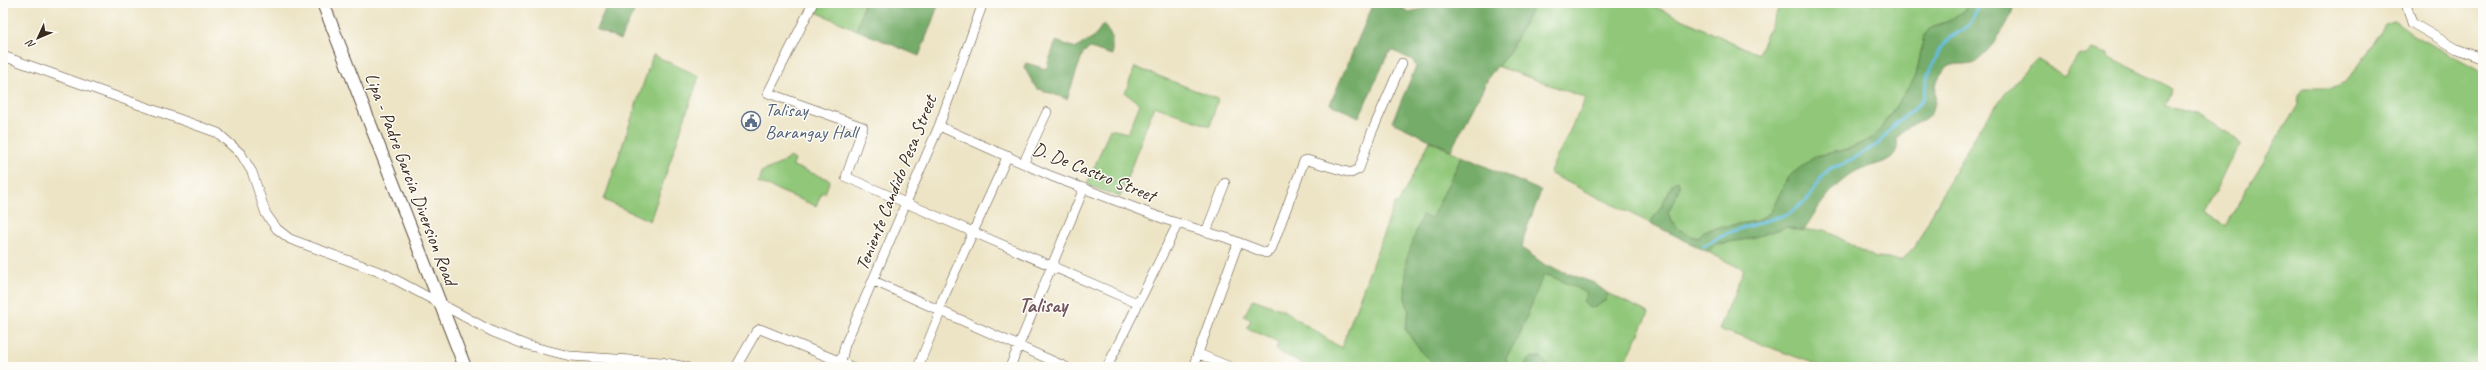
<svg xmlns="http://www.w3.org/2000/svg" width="2486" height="370" font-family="Caveat,sans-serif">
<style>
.green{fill:#90c779;stroke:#66784c}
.forest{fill:#74ac69;stroke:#586b44}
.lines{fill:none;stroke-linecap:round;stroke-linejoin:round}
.stream{stroke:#63bee1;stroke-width:3}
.minor-casing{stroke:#564637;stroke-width:10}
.major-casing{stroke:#564637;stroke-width:14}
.minor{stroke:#fff;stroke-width:9}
.major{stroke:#fff;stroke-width:12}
.labels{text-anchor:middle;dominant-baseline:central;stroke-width:3;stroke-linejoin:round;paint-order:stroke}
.service-label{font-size:19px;fill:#4e5e75;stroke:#fdfcf7;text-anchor:start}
.street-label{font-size:19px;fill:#3b2a1e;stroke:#fdfcf7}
.quarter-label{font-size:21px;font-weight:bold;fill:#70545f;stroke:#fdfcf7}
</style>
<rect width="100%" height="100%" fill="#fdfcf7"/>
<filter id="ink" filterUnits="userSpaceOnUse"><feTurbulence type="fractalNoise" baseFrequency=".025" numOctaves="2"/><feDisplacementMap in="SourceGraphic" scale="8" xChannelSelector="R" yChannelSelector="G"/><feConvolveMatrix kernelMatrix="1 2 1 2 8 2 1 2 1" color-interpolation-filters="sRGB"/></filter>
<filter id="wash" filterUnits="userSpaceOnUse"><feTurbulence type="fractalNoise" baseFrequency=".012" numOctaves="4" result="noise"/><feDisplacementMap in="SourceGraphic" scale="16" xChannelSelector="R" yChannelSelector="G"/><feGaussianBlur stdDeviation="0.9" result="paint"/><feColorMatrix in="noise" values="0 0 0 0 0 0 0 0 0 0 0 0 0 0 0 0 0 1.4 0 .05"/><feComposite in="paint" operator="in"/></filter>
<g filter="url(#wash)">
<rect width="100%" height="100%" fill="#ede4c5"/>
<!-- green -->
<path class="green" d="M818 3H864L857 30 814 11Z
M1535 3H1647L1758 54 1781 3H1970L1967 8 1949 21 1931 27 1924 36 1916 76 1881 128 1870 139 1849 149 1816 156 1788 177 1771 212 1757 221 1715 228 1699 238C1684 235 1672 227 1668 213L1680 186 1673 183 1661 207 1650 223 1549 173 1586 98 1497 66 1507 55Z
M2394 21 2413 35 2483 73V367H1824L1719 329 1744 270 1708 252 1716 244 1748 239 1787 227 1804 231 1825 230 1876 258 1902 260 1915 247C1950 180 1981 112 2037 59L2064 76 2079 54 2086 55 2093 49 2108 54V57L2172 88 2165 106 2195 114 2239 140 2242 144C2225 164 2218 190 2204 211L2226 226 2245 191 2298 105 2299 96 2304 88H2332L2345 82 2368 53 2385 24Z
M653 55 699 76 650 221 604 200Z
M1135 67 1218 99 1210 126 1154 106 1120 197 1087 185 1110 129 1128 133 1140 104 1125 93Z
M1430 141 1462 156 1431 220 1422 215 1405 297 1409 312 1405 329 1419 349 1437 367H1309L1276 350 1278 342 1247 328 1251 320 1244 316 1253 299 1283 310 1341 348 1395 203 1398 204Z
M790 157 795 160 793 166 830 180 825 193 822 192 816 206 758 182 761 172 782 163Z
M1548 275 1606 300 1607 293 1649 313 1623 367H1548L1541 357 1531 358 1523 367H1508L1506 358 1519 336 1542 276Z"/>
<!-- forest -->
<path class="forest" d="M608 3H638L620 40 596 29Z
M864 3H939L919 56 857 30Z
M1374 3H1398V6L1409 12 1451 3H1535L1507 55 1490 75 1451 150 1392 122 1416 67 1413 60 1393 51 1388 54 1359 117 1330 104Z
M1970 3H2013C2016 17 1987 55 1974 62 1962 67 1952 59 1941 74 1932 86 1938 97 1933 109 1926 125 1915 121 1905 129 1902 132 1899 136 1897 139 1901 165 1872 163 1856 171 1851 174 1846 178 1841 182 1828 193 1812 215 1804 231L1787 227 1748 239 1716 244 1708 252 1650 223 1661 207 1673 183 1678 181 1680 186 1668 213C1672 226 1684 235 1699 238L1703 231 1715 228 1757 221 1771 212 1788 177 1816 156 1849 149 1870 139 1881 128 1916 76 1924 36 1931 27 1949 21 1967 8Z
M1103 24 1112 37V55L1090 48 1083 53 1067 99 1036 88 1024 67 1026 63 1046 69 1056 41 1076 48 1095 36Z
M1462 156 1541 191 1524 236 1522 248 1545 265 1594 283 1607 293 1606 300 1596 307 1589 308 1583 302 1587 293 1548 275 1543 276 1519 336 1506 358 1508 367H1437L1419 349 1405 329 1409 312 1405 297 1406 261 1422 215 1431 219Z
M1541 357 1548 367H1523L1531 358Z
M610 364 647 366 590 367 591 365Z"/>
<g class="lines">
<!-- stream -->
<path class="stream" d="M1703 246 1730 232 1788 214 1806 201 1823 175 1831 168 1844 164 1878 144 1896 123 1914 109 1923 98 1928 75 1940 49 1949 39 1969 25 1981 3"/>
</g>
</g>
<g filter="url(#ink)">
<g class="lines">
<defs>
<path id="minor" d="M813 3 768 93 863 127 846 177 1137 303
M2406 3 2412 23 2457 49 2483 59
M3 56 218 133 241 154 252 172 266 214 277 229 290 239 385 274 493 332 526 345 570 356 661 362 686 367
M939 126 1051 176 1167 220 1227 238 1266 253 1271 250 1304 161 1307 160 1351 173 1359 169 1371 134 1402 63
M1024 162 1047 112
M1206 232 1225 183
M874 281 1066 367
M1199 354 1230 367
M736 367 756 332 760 329 841 362
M852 367 841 362 845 345 939 126 983 3
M918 367 939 315 941 303 1008 155
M1010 367 1084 188
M1107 367 1178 223
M1193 367 1238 243"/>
<path id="major" d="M323 3 465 367"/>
</defs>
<!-- minor casing -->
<use href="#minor" class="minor-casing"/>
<!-- major casing -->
<use href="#major" class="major-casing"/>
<!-- minor -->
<use href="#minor" class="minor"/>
<!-- major -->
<use href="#major" class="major"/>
</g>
</g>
<!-- icons -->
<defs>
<symbol id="civic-ring" viewBox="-11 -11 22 22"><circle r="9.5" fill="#fdfcf7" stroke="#5c6f8a" stroke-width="1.5"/><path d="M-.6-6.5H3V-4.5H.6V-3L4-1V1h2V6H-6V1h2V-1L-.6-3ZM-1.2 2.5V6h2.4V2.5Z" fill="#5c6f8a"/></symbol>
</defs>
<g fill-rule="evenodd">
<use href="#civic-ring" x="740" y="110" width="22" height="22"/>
</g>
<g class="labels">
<!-- service labels -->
<g class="service-label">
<text x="765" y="110">Talisay<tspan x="765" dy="22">Barangay Hall</tspan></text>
</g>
<!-- street labels -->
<g class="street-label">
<text transform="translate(1094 172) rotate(22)">D. De Castro Street</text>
<text transform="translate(411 179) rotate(69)">Lipa - Padre Garcia Diversion Road</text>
<text transform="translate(896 183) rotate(-68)">Teniente Candido Pesa Street</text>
</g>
<!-- quarter labels -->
<g class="quarter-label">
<text x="1043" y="305">Talisay</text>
</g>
</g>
<!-- margin -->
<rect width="2486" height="370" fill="none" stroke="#fdfcf7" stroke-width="16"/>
<!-- north arrow -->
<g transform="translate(38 38) rotate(226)" stroke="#fdfcf7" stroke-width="3" paint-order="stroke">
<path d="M0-3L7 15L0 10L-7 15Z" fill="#3b2a1e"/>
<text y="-6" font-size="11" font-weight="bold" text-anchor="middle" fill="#3b2a1e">N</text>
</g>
</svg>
